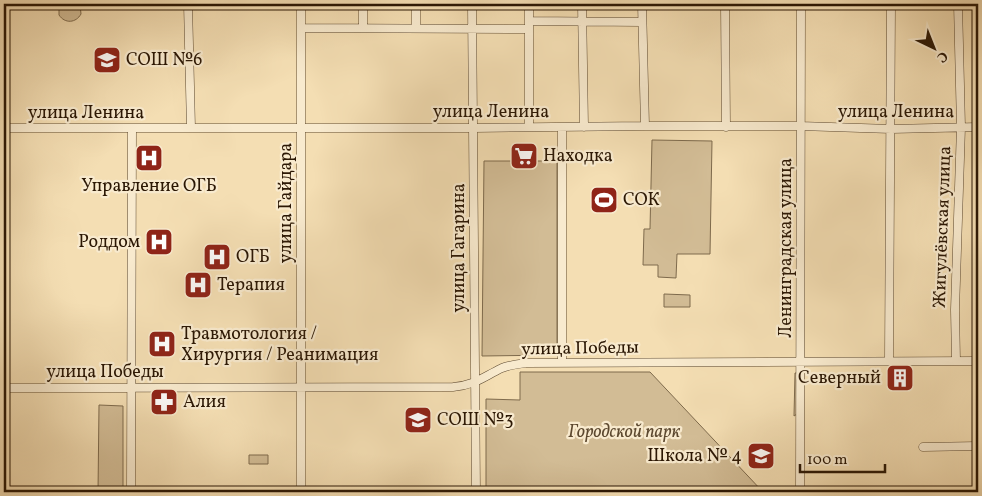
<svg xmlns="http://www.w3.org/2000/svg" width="982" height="496" font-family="Vollkorn,serif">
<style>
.green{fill:#d2bc95;stroke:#7e6a4c}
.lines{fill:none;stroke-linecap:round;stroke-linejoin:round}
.minor-casing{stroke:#5d4930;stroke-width:9}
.minor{stroke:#f8eace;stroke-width:8}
.labels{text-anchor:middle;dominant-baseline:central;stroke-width:4.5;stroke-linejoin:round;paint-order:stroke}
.poi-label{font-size:18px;fill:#2b1704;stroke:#f8eace;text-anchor:start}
.street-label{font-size:18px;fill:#2b1704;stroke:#f8eace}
.park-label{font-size:18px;font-style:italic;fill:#5d4930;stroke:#f8eace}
</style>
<rect width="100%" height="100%" fill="#f4deb3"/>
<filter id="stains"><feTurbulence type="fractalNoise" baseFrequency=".004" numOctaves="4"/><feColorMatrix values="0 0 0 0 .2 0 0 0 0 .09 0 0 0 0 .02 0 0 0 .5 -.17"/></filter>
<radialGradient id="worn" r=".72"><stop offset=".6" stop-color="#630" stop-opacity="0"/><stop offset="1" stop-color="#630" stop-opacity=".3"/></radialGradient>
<!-- green -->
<path class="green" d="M59 4H80L81 14C76 23 65 24 59 15Z
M652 140 712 141 710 254H677L676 278 658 277V265H643L644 229H650Z
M484 161H557V355L482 356Z
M664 294 690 295V307H664Z
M520 372H650L763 492H486V399L520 400Z
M795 373H797V414L794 416Z
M99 405 123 406V492H98Z
M249 455H268V464H249Z"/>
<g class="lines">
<defs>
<path id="minor" d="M188 4 191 128
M301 4V492
M363 4V28
M472 4 476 492
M582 4 584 127
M642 4 645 126
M725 4 726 127
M529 21 642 22
M301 28 529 29
M416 28V4
M529 127V4
M562 127V363
M4 128H474L645 126H800L891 129 978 127
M889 360 891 4
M956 361 955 310 961 127 958 4
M4 388 453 387C475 385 483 377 502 368 509 365 518 364 526 363L978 361
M923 447 978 446
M131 492 132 128
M800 492 801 4"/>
</defs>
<!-- minor casing -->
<use href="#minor" class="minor-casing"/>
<!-- minor -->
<use href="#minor" class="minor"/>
</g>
<!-- icons -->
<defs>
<symbol id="school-square" viewBox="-11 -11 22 22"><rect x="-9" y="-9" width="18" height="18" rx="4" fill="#8f2418" stroke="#f8eace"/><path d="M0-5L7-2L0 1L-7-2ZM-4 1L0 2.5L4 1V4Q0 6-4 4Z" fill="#fff"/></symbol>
<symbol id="supermarket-square" viewBox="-11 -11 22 22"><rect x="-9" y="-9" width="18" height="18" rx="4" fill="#8f2418" stroke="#f8eace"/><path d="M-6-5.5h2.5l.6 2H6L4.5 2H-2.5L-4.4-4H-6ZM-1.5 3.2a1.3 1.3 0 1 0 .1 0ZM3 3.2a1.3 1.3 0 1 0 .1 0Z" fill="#fff"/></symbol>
<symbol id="hospital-square" viewBox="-11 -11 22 22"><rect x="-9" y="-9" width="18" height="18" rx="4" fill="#8f2418" stroke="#f8eace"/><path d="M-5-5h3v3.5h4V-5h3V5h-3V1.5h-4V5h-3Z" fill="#fff"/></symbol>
<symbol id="stadium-square" viewBox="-11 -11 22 22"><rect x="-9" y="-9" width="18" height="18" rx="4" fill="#8f2418" stroke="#f8eace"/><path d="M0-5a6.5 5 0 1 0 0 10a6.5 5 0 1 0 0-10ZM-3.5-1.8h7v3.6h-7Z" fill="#fff"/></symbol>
<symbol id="building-square" viewBox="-11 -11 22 22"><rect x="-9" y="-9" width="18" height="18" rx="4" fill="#8f2418" stroke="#f8eace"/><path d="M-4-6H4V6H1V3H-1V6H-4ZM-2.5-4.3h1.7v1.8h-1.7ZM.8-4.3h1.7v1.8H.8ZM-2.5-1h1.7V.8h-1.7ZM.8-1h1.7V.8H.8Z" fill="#fff"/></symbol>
<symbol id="pharmacy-square" viewBox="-11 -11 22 22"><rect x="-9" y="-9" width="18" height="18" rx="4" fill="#8f2418" stroke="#f8eace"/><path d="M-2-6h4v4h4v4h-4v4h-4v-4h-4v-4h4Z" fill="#fff"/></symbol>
</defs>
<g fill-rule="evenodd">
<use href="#school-square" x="91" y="44" width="32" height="32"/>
<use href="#supermarket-square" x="508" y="140" width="32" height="32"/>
<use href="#hospital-square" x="133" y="142" width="32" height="32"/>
<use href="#stadium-square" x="588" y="184" width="32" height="32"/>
<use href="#hospital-square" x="143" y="226" width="32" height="32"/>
<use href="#hospital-square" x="201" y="241" width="32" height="32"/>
<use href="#hospital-square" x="182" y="269" width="32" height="32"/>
<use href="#hospital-square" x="146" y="328" width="32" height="32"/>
<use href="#building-square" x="884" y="362" width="32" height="32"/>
<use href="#pharmacy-square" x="148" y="386" width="32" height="32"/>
<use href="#school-square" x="402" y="404" width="32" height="32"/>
<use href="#school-square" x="745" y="440" width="32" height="32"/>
</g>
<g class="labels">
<!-- poi labels -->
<g class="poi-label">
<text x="126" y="60">СОШ №6</text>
<text x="543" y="156">Находка</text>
<text x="149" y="186" text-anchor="middle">Управление ОГБ</text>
<text x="623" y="200">СОК</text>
<text x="140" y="242" text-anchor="end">Роддом</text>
<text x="236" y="257">ОГБ</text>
<text x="217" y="285">Терапия</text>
<text x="181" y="334">Травмотология /<tspan x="181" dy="21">Хирургия / Реанимация</tspan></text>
<text x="881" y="378" text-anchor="end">Северный</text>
<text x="183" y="402">Алия</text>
<text x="437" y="420">СОШ №3</text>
<text x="742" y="456" text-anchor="end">Школа № 4</text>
</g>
<!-- street labels -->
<g class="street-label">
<text x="491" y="112">улица Ленина</text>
<text x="896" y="112">улица Ленина</text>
<text x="86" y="113">улица Ленина</text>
<text transform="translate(286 203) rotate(-90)">улица Гайдара</text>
<text transform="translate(943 227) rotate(-88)">Жигулёвская улица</text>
<text transform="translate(459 248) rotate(-90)">улица Гагарина</text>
<text transform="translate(786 248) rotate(-90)">Ленинградская улица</text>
<text transform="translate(580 349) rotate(-1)">улица Победы</text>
<text x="105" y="372">улица Победы</text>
</g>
<!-- park labels -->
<g class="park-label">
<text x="624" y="432">Городской парк</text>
</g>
</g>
<!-- margin -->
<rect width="982" height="496" fill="none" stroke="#f4deb3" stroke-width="20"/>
<rect x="5" y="5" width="972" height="486" fill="none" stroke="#2b1704" stroke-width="2.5"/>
<rect x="10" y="10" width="962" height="476" fill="none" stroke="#2b1704"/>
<!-- north arrow -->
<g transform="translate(934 48) rotate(137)" stroke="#f8eace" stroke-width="4" paint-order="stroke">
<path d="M0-4L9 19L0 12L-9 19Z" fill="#2b1704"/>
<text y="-8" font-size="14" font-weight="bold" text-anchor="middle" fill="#2b1704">С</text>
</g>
<!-- scale -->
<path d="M800 464v8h85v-8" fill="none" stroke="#2b1704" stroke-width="2.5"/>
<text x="807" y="464" font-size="15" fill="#2b1704" stroke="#f8eace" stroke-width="4" paint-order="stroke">100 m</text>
<rect width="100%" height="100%" filter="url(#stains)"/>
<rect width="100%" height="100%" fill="url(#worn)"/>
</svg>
